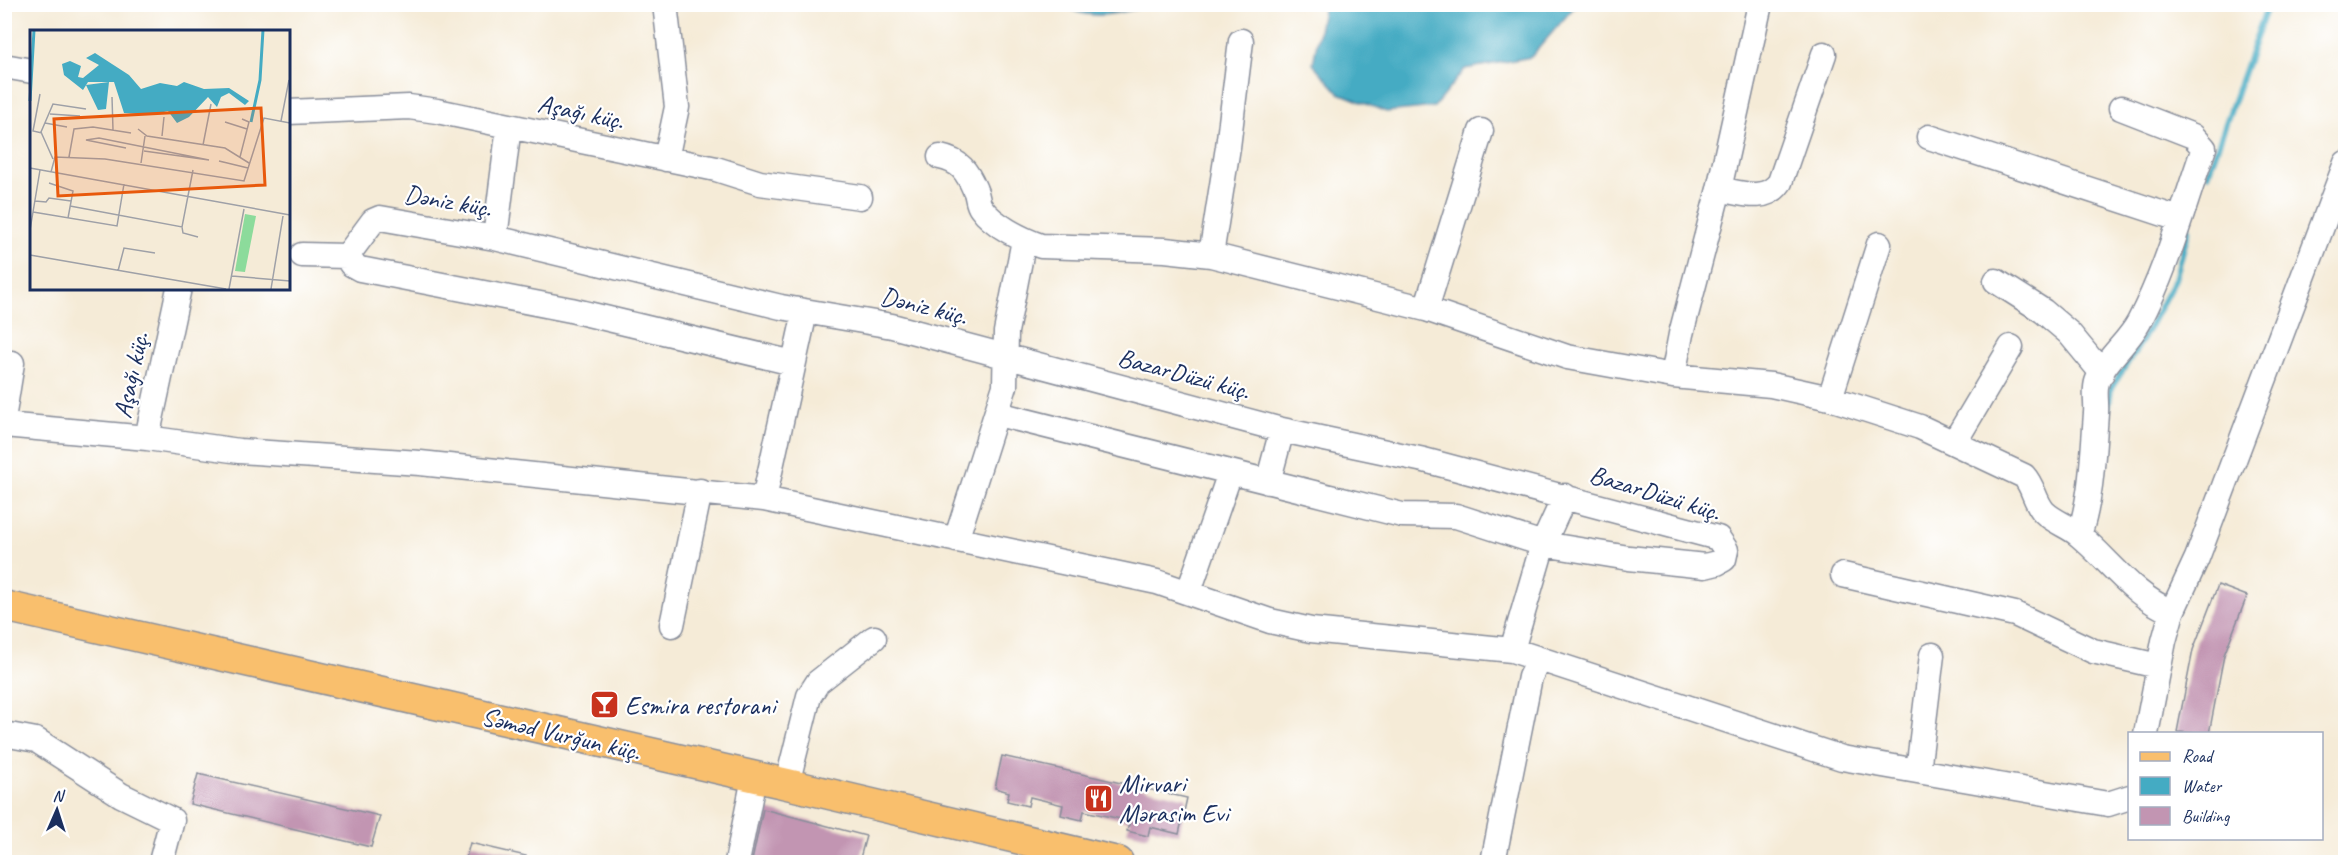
<svg xmlns="http://www.w3.org/2000/svg" width="2350" height="867" font-family="Caveat,sans-serif">
<style>
.water{fill:#44abc3;stroke:#306d90;stroke-width:1.5}
.lines{fill:none;stroke-linecap:round;stroke-linejoin:round}
.stream{stroke:#44abc3;stroke-width:6}
.building{fill:#c295b2}
.minor-casing{stroke:#888d9a;stroke-width:27}
.major-casing{stroke:#888d9a;stroke-width:33}
.minor{stroke:#fff;stroke-width:24}
.major{stroke:#f9bf6d;stroke-width:30}
.labels{text-anchor:middle;dominant-baseline:central;stroke-width:4.5;stroke-linejoin:round;paint-order:stroke}
.street-label{font-size:26px;fill:#1b2f5e;stroke:#fff}
.poi-label{font-size:26px;fill:#1b2f5e;stroke:#fff;text-anchor:start}
.inset-river{fill:none;stroke:#44abc3;stroke-width:3}
.inset-road{fill:none;stroke:#9ea0a7;stroke-width:1.5}
.view{fill:#e8590c;fill-opacity:0.15;stroke:#e8590c;stroke-width:3}
.inset-edge{fill:none;stroke:#1b2f5e;stroke-width:3}
</style>
<rect width="100%" height="100%" fill="#fff"/>
<filter id="ink" filterUnits="userSpaceOnUse"><feTurbulence type="fractalNoise" baseFrequency=".0167" numOctaves="2"/><feDisplacementMap in="SourceGraphic" scale="12" xChannelSelector="R" yChannelSelector="G"/><feConvolveMatrix kernelMatrix="1 2 1 2 8 2 1 2 1" color-interpolation-filters="sRGB"/></filter>
<filter id="wash" filterUnits="userSpaceOnUse"><feTurbulence type="fractalNoise" baseFrequency=".008" numOctaves="4" result="noise"/><feDisplacementMap in="SourceGraphic" scale="24" xChannelSelector="R" yChannelSelector="G"/><feGaussianBlur stdDeviation="1.35" result="paint"/><feColorMatrix in="noise" values="0 0 0 0 0 0 0 0 0 0 0 0 0 0 0 0 0 1.4 0 .05"/><feComposite in="paint" operator="in"/></filter>
<g filter="url(#wash)">
<rect width="100%" height="100%" fill="#f5ebd7"/>
<!-- water -->
<path class="water" d="M1064 5H1153C1128 11 1086 24 1064 5Z
M1321 5V4L1576 5 1531 57 1465 69 1434 107 1386 112 1339 93 1313 64 1323 10Z"/>
<g class="lines">
<!-- stream -->
<path class="stream" d="M2208 174 2268 4
M2107 415 2111 388 2143 339 2175 279 2189 229"/>
</g>
<g id="blocks">
<!-- building -->
<path class="building" d="M2218 585 2247 596 2224 655 2209 734 2177 732 2193 650Z
M1002 756 1187 798 1179 834 1150 827 1148 836 1127 831 1130 821 1084 811 1082 820 1061 815 1063 805 1030 797 1028 806 1007 801 1009 792 995 788Z
M198 774 380 816 371 847 190 804Z
M763 809 866 836 859 862 752 861Z
M470 843 526 856 525 862H465Z"/>
</g>
</g>
<g filter="url(#ink)">
<use href="#blocks" fill-opacity="0" stroke="#888d9a" stroke-width="1.5"/>
<g class="lines">
<defs>
<path id="minor" d="M665 4 677 107 666 159
M4 66 32 71
M288 112 409 107 437 111 716 169 760 183 860 197
M1929 137 2179 219
M940 157C960 161 967 171 975 190 978 196 977 203 981 208 993 225 1021 239 1041 246L1165 250 1211 255 1426 309 1567 357 1673 376 1771 385 1830 398 1920 427 2024 476C2034 487 2034 501 2044 512 2054 522 2069 526 2079 535 2111 562 2133 596 2172 612
M1719 189C1741 193 1766 203 1780 182L1824 54
M495 238 509 126
M302 255 347 256
M1211 255 1228 147 1241 41
M1996 281 2043 311 2069 333 2102 373
M1426 309 1481 131
M793 363 571 310 360 269 351 264 347 256 373 221 380 218 495 238 781 307 892 326 1282 430 1424 460 1718 538 1726 550 1724 559 1717 563 1705 566 1629 558 1543 544 1456 516 1402 515 998 414
M1673 376 1681 334 1719 189 1760 4
M1830 398 1879 244
M4 413 12 363
M4 425 147 438 239 451 420 463 764 499 1157 582 1270 621 1311 630 1512 650 1842 758 2108 804 2130 797
M147 438 179 288
M1954 443 2011 347
M1268 482 1282 430
M764 499 805 312
M2079 535C2092 497 2093 453 2096 413 2097 404 2094 391 2097 382 2104 360 2128 343 2139 322 2168 267 2183 207 2204 148L2193 136 2121 108
M956 540 1005 386 1006 332 1024 240
M1843 575 2015 614 2093 651 2158 666
M1189 591 1230 473
M672 625 700 491
M1512 650 1543 544 1565 496
M4 734 36 740 121 795 172 820 161 862
M2146 734 2164 641 2172 612 2197 558 2346 163
M1918 771 1932 655
M787 784 809 696 818 682 874 638
M737 862 754 778
M1493 862 1530 677 1539 659"/>
<path id="major" d="M4 606 787 784 1118 862"/>
</defs>
<!-- minor casing -->
<use href="#minor" class="minor-casing"/>
<!-- major casing -->
<use href="#major" class="major-casing"/>
<!-- minor -->
<use href="#minor" class="minor"/>
<!-- major -->
<use href="#major" class="major"/>
</g>
</g>
<!-- icons -->
<defs>
<symbol id="bar-square" viewBox="-11 -11 22 22"><rect x="-9" y="-9" width="18" height="18" rx="4" fill="#c8321e" stroke="#fff"/><path d="M-6-5H6L.8 .8V4.5H3.5V6h-7V4.5H-.8V.8Z" fill="#fff"/></symbol>
<symbol id="restaurant-square" viewBox="-11 -11 22 22"><rect x="-9" y="-9" width="18" height="18" rx="4" fill="#c8321e" stroke="#fff"/><path d="M-5-6h1v4h1v-4h1v4h1v-4h1v5L-1.5 .5V6h-2V.5L-5-1ZM5-6V6H3V1.5H1.5Q1.5-4 5-6Z" fill="#fff"/></symbol>
</defs>
<g fill-rule="evenodd">
<use href="#bar-square" x="588" y="688" width="33" height="33"/>
<use href="#restaurant-square" x="1082" y="782" width="33" height="33"/>
</g>
<g class="labels">
<!-- street labels -->
<g class="street-label">
<text transform="translate(581 112) rotate(12)">Aşağı küç.</text>
<text transform="translate(448 201) rotate(10)">Dəniz küç.</text>
<text transform="translate(924 306) rotate(14)">Dəniz küç.</text>
<text transform="translate(1184 374) rotate(15)">BazarDüzü küç.</text>
<text transform="translate(131 375) rotate(-78)">Aşağı küç.</text>
<text transform="translate(1655 493) rotate(17)">BazarDüzü küç.</text>
<text transform="translate(561 734) rotate(13)">Səməd Vurğun küç.</text>
</g>
<!-- poi labels -->
<g class="poi-label">
<text x="625" y="705">Esmira restorani</text>
<text x="1119" y="783">Mirvari<tspan x="1119" dy="30">Mərasim Evi</tspan></text>
</g>
</g>
<!-- overview -->
<g transform="translate(30 30)">
<rect width="260" height="260" fill="#f5ebd7"/>
<path d="M215 184 226 186 215 242 205 241Z" fill="#8cdb9b"/>
<path d="M65 23 99 45 111 59 130 53 147 56 154 52 174 59 199 58 219 71 215 75 199 63 191 67 187 77 178 67 159 87 147 93 138 81 122 85 94 83 84 52H58L53 60 34 45 32 34 40 31 51 36 48 47 53 48 69 35 56 28ZM79 52 76 79 68 80 56 55Z" fill="#44abc3"/>
<path class="inset-river" d="M0 71 4 0M221 92 230 50 233 0"/>
<path class="inset-road" d="M10 64 3 101 12 103M82 67 83 100M20 84 50 86M251 91 259 50M195 92 217 99M15 93 37 97M108 99 117 106 195 118 219 133M132 106 134 87M173 115 181 74M96 118 56 110 69 108 179 130 114 121M39 127 44 99 63 97 101 103M210 127 219 92 212 89M23 129 11 102 23 74 56 79M189 131 218 138M111 133 115 106M0 138 260 185M21 142 25 127 75 129 214 151 234 88 260 93M19 153 43 161 38 188M5 171 16 172 19 168 41 171M40 176 152 197 163 140M3 182 87 196 94 154M152 197 153 203 168 207M0 200 10 140M0 225 196 259M88 241 94 218 125 223M202 246 260 251M199 259 214 179M241 259 253 186"/>
<path class="view" d="M231 78 235 155 28 166 24 89Z"/>
<rect width="260" height="260" class="inset-edge"/>
</g>
<!-- margin -->
<rect width="2350" height="867" fill="none" stroke="#fff" stroke-width="24"/>
<!-- legend -->
<rect x="2128" y="732" width="195" height="108" fill="#ffffff" stroke="#a4acbf" stroke-width="1.5"/>
<rect x="2140" y="752" width="30" height="9" fill="#f9bf6d" stroke="#a4acbf" stroke-width="1.5"/>
<text x="2182" y="762" font-size="18" fill="#1b2f5e">Road</text>
<rect x="2140" y="777" width="30" height="18" fill="#44abc3" stroke="#a4acbf" stroke-width="1.5"/>
<text x="2182" y="792" font-size="18" fill="#1b2f5e">Water</text>
<rect x="2140" y="807" width="30" height="18" fill="#c295b2" stroke="#a4acbf" stroke-width="1.5"/>
<text x="2182" y="822" font-size="18" fill="#1b2f5e">Building</text>
<!-- north arrow -->
<g transform="translate(57 810) rotate(3)" stroke="#ffffff" stroke-width="4.5" paint-order="stroke">
<path d="M0-4.5L10 22L0 15L-10 22Z" fill="#1b2f5e"/>
<text y="-9" font-size="16" font-weight="bold" text-anchor="middle" fill="#1b2f5e">N</text>
</g>
</svg>
